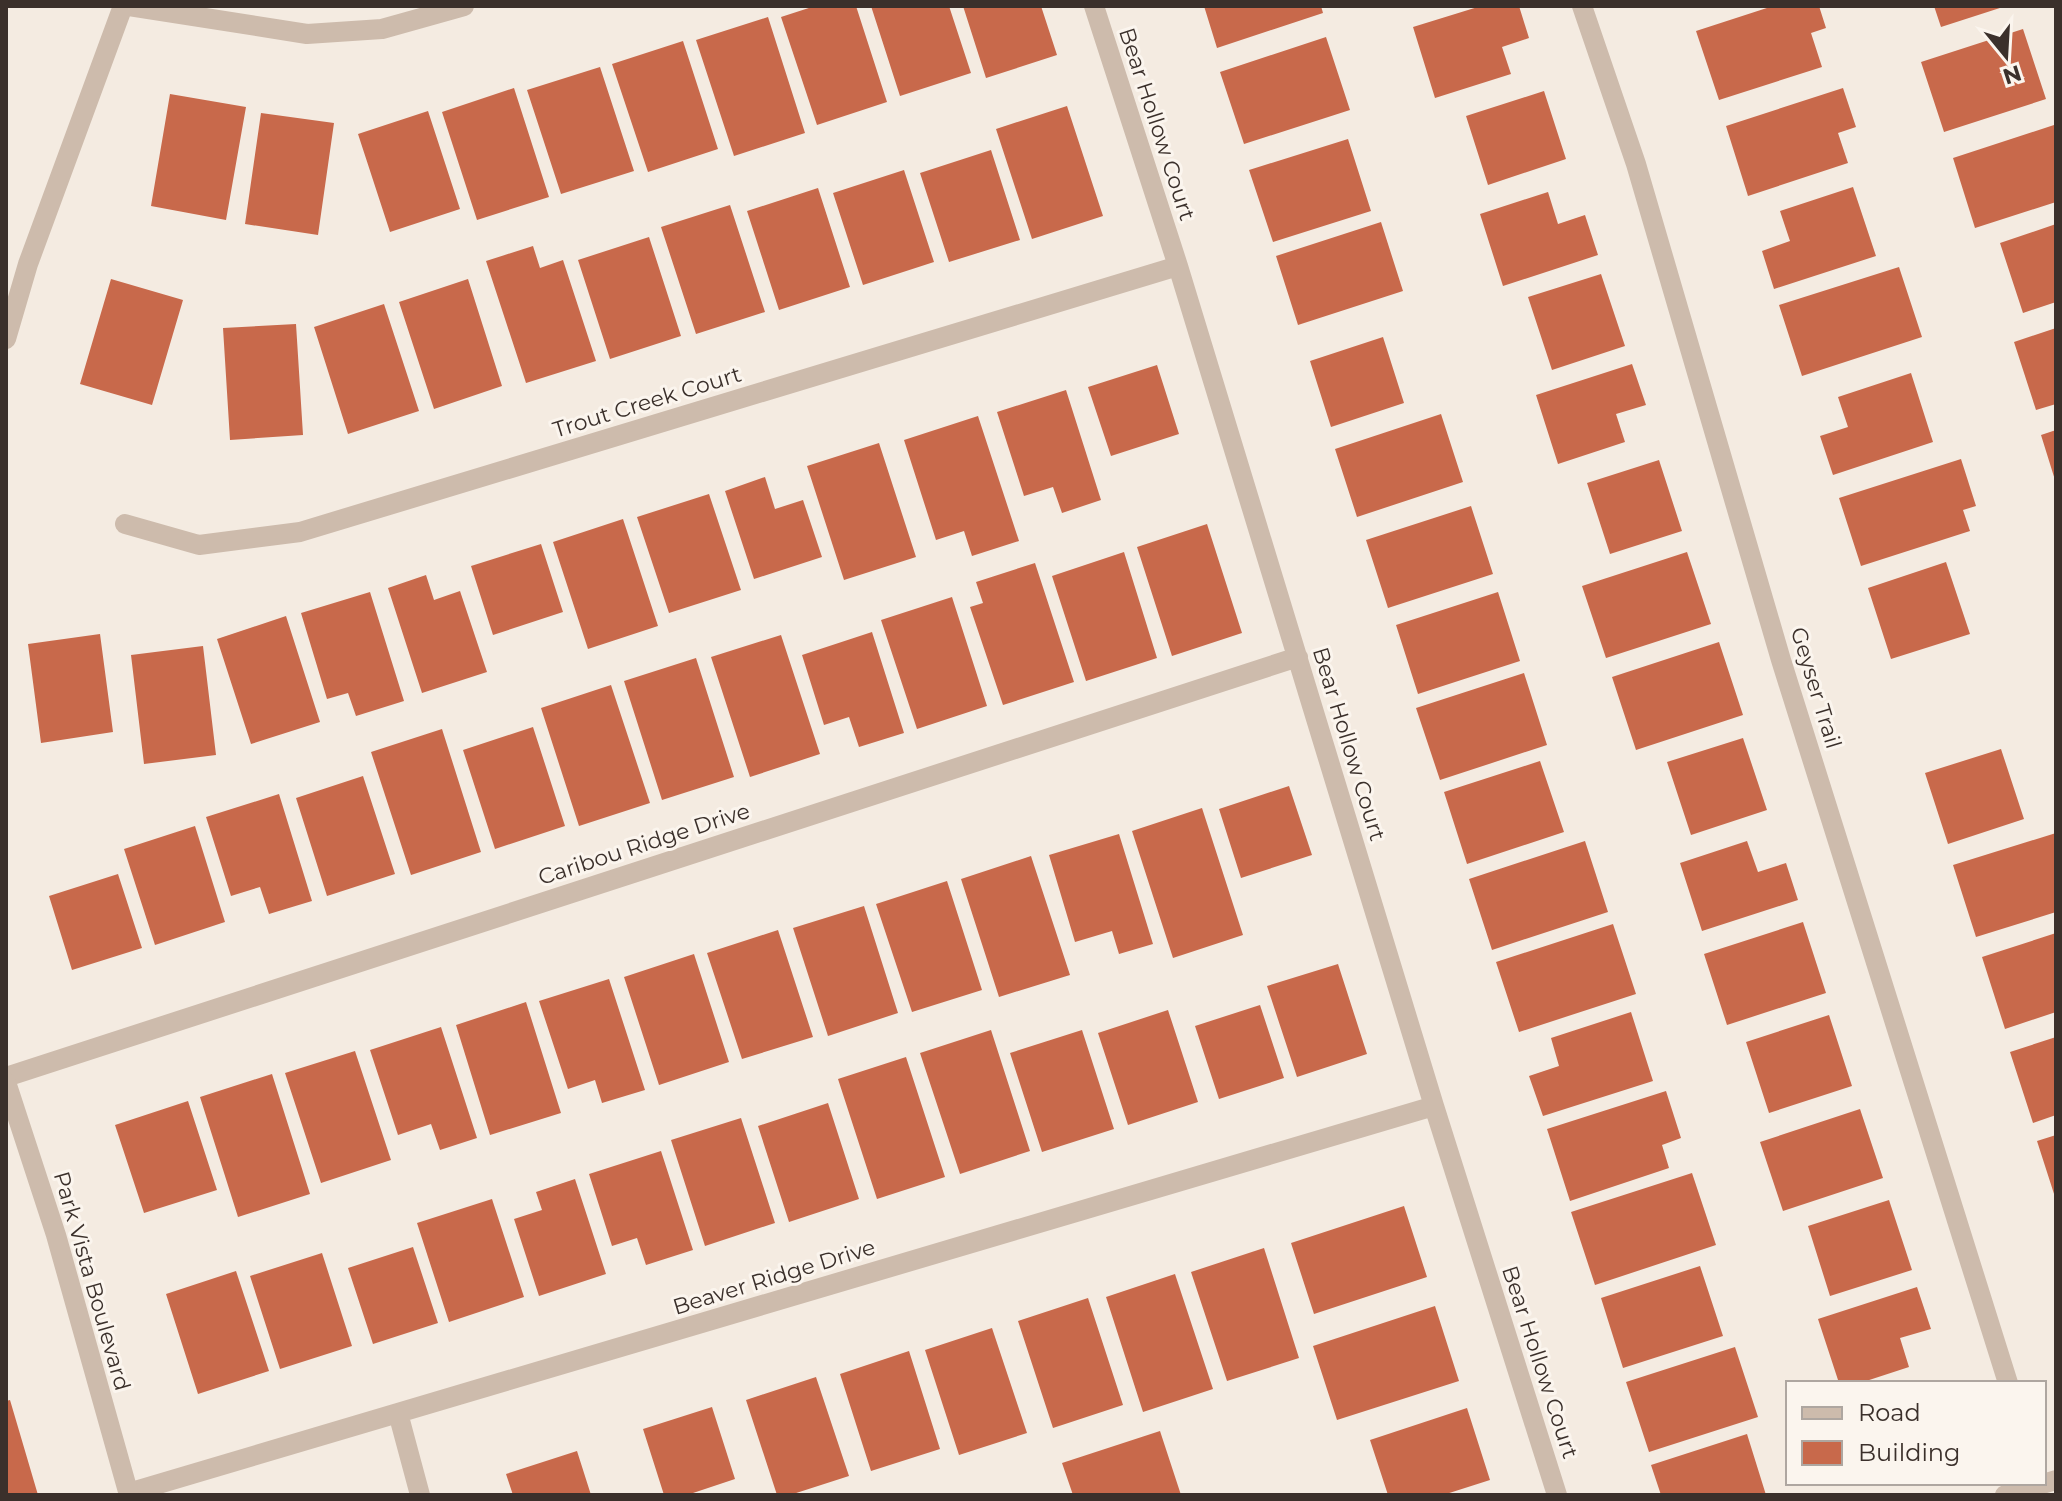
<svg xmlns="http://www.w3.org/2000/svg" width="2062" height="1501" font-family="Montserrat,sans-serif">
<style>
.building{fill:#c8694b}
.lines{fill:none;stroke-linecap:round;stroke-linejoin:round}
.minor{stroke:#cdbbac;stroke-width:20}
.tertiary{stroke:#cdbbac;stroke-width:20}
.labels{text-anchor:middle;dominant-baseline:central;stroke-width:6;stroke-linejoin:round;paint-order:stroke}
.street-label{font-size:22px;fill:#3b302b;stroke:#fbf5ee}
</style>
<rect width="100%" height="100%" fill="#f4ebe1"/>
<!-- building -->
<path class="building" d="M815 6H856L887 102 817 125 781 17Z
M871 6H949L971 73 900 96Z
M963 6H1041L1057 55 986 78Z
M1204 6H1321L1323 13 1217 48Z
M1481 6H1519L1529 38 1502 47 1511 74 1435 98 1413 27Z
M1773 6H1819L1826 28 1811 33 1822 67 1719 100 1696 31Z
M1934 6H2003V7L1941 27Z
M768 17 805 133 734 156 696 40Z
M2023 29 2046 99 1944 132 1921 62Z
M1326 37 1350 110 1244 144 1220 72Z
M683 41 718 149 648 172 612 64Z
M600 67 634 171 561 194 527 90Z
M514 88 549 197 477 220 442 112Z
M1843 88 1856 127 1838 133 1848 163 1748 196 1726 126Z
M1544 91 1566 159 1488 185 1466 116Z
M170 94 246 107 226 220 151 206Z
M1067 106 1103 216 1032 239 996 129Z
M428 111 460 209 390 232 358 134Z
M261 113 334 123 318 235 245 224Z
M2054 125 2056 202 1975 228 1953 158Z
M1348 139 1371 211 1273 242 1249 170Z
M991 150 1020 240 949 262 920 173Z
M904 170 934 262 863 285 833 193Z
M1853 187 1876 256 1774 289 1762 251 1790 241 1780 211Z
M818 188 850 287 779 310 747 211Z
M1548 192 1558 224 1585 215 1598 255 1503 286 1480 214Z
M730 205 765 312 696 334 661 227Z
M1381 222 1403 291 1298 325 1276 256Z
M2056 224V302L2023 313 2000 243Z
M649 237 681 336 610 359 578 260Z
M533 246 540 268 563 260 596 361 526 383 486 261Z
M1899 267 1922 337 1802 376 1779 305Z
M1601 274 1625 346 1552 370 1528 297Z
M111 279 183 300 152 405 80 384Z
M468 279 502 386 434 409 399 302Z
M384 304 419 411 348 434 314 327Z
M296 324 303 435 230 440 223 328Z
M2056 328V404L2036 410 2014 342Z
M1383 337 1404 403 1331 427 1310 361Z
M1632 364 1646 405 1616 414 1625 442 1558 464 1536 395Z
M1157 365 1179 434 1111 456 1088 387Z
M1911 373 1933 442 1833 475 1820 436 1848 427 1838 397Z
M1066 390 1101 500 1062 513 1053 487 1024 496 997 412Z
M1441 414 1463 482 1357 517 1335 449Z
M978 416 1019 541 972 556 964 531 936 540 904 440Z
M2056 430V480H2055L2041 435Z
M879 443 916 557 844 580 807 466Z
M1961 459 1976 506 1963 510 1970 531 1861 566 1839 498Z
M1659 460 1682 531 1610 554 1587 483Z
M765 477 775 509 803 500 822 557 754 579 725 491Z
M709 494 741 590 669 613 637 517Z
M1471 506 1493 574 1388 608 1366 540Z
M623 519 658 626 588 649 553 542Z
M1207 524 1242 633 1172 656 1137 547Z
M541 544 563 612 493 635 471 566Z
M1124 552 1157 658 1086 681 1052 576Z
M1687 552 1711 624 1606 658 1582 586Z
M1946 562 1970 634 1891 659 1868 588Z
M1035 563 1074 682 1003 705 970 607 983 603 976 582Z
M426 575 434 600 460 591 487 672 422 693 388 588Z
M370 592 404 701 356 716 348 693 327 699 301 613Z
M1498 592 1520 661 1418 694 1396 625Z
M952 597 987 706 917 729 881 620Z
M286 616 320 722 251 744 217 639Z
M872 632 904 733 859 747 849 717 824 725 802 655Z
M100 634 113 732 41 743 28 644Z
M781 635 820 754 750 777 711 657Z
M1719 642 1743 715 1636 750 1612 677Z
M203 646 216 755 144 764 131 655Z
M696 658 734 777 662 800 624 681Z
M1524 673 1547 745 1440 780 1416 708Z
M611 685 650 803 579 826 541 708Z
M533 727 565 826 495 849 463 750Z
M442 729 481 852 411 875 371 752Z
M1743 738 1767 810 1691 835 1667 762Z
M2001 749 2024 819 1948 844 1925 773Z
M1540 761 1564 832 1467 864 1444 792Z
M363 776 395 874 327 896 296 798Z
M1289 786 1312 855 1241 878 1219 809Z
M279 794 312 901 269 914 260 887 231 896 206 817Z
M1202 808 1243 935 1173 958 1132 831Z
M195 826 225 922 155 945 124 849Z
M2056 833V912L1976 937 1953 865Z
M1119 834 1153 944 1119 954 1112 931 1075 942 1049 855Z
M1585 841 1608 912 1492 950 1469 879Z
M1747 841 1758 872 1786 863 1798 900 1702 931 1680 863Z
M1031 856 1070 975 999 997 961 879Z
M118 874 142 948 72 970 49 896Z
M947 881 982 990 912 1012 876 904Z
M864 906 898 1013 828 1036 793 928Z
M1803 922 1826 993 1727 1025 1704 954Z
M1613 924 1636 994 1519 1032 1496 962Z
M778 930 813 1037 742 1059 707 953Z
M2056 933V1012L2005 1029 1982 957Z
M694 954 729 1062 659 1085 624 977Z
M1338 964 1367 1054 1297 1077 1267 986Z
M609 979 645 1090 602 1103 595 1080 568 1089 539 1001Z
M526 1002 561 1113 490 1135 456 1025Z
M1260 1005 1284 1078 1219 1099 1195 1026Z
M1168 1010 1198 1102 1128 1125 1098 1033Z
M1631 1012 1653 1081 1543 1116 1529 1076 1559 1066 1551 1038Z
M1829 1015 1852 1086 1769 1113 1746 1042Z
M441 1027 477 1138 440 1150 431 1124 398 1135 370 1050Z
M991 1030 1030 1151 960 1174 920 1053Z
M1082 1030 1114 1129 1042 1152 1010 1053Z
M2056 1037V1115L2033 1123 2010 1052Z
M355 1051 391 1160 321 1183 285 1073Z
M906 1057 945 1177 877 1199 838 1079Z
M272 1074 310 1194 238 1217 200 1097Z
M1666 1091 1681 1138 1662 1145 1669 1168 1570 1201 1547 1129Z
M188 1101 217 1190 144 1213 115 1125Z
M828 1103 859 1199 789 1222 758 1126Z
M1860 1109 1883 1178 1783 1211 1760 1142Z
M741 1118 775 1223 705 1246 671 1140Z
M2056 1135V1197H2055L2037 1141Z
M661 1151 693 1250 646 1265 637 1238 612 1246 589 1174Z
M1692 1173 1716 1245 1595 1285 1571 1212Z
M575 1179 606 1274 539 1296 514 1219 542 1210 536 1192Z
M492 1199 524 1297 449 1322 417 1223Z
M1889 1200 1912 1270 1830 1296 1808 1226Z
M1404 1206 1427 1277 1314 1314 1291 1243Z
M413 1247 438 1323 373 1344 348 1268Z
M1264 1248 1299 1358 1227 1381 1191 1272Z
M322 1253 352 1346 280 1369 250 1276Z
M1700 1266 1723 1336 1623 1368 1601 1298Z
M236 1271 269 1371 198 1394 166 1294Z
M1175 1274 1213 1389 1143 1412 1106 1297Z
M1917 1287 1931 1329 1900 1338 1909 1367 1860 1383H1839L1818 1319Z
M1088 1298 1123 1405 1053 1428 1018 1321Z
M1435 1306 1459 1381 1337 1420 1313 1346Z
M992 1328 1027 1433 959 1455 925 1350Z
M1735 1347 1758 1417 1649 1452 1626 1382Z
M909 1351 940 1449 871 1471 840 1374Z
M816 1377 849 1476 790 1495H777L746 1400Z
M10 1400 38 1495H6V1401Z
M712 1407 735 1479 687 1495H664L643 1429Z
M1467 1408 1490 1480 1443 1495H1388L1370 1440Z
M1160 1431 1181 1495H1073L1062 1463Z
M1747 1434 1766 1495H1661L1651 1465Z
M577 1451 591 1495H513L506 1474Z"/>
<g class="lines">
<!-- minor -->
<path class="minor" d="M129 6 307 34 382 29 464 6
M1094 6 1178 266 1434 1106 1557 1495
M1582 6 1636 164 1781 660 2008 1383
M125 524 199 545 300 532 1178 266
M6 1077 1298 657
M398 1413 420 1495
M128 1493 1434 1106
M2005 1495 2056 1480"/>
<!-- tertiary -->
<path class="tertiary" d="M6 339 28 264 123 6
M6 1082 56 1235 129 1495"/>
</g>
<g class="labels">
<!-- street labels -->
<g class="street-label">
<text transform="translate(1157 124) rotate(72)">Bear Hollow Court</text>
<text transform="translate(647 402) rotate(-17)">Trout Creek Court</text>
<text transform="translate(1816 688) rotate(73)">Geyser Trail</text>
<text transform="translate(1349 744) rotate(73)">Bear Hollow Court</text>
<text transform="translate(644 844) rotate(-18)">Caribou Ridge Drive</text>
<text transform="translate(774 1277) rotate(-17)">Beaver Ridge Drive</text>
<text transform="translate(92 1281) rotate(74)">Park Vista Boulevard</text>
<text transform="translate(1540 1362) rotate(72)">Bear Hollow Court</text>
</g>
</g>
<!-- border -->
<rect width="2062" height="1501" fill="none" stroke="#3b302b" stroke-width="16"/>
<!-- legend -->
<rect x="1786" y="1381" width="260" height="104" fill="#fbf5ee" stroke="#aea6a0" stroke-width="2"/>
<rect x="1802" y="1407" width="40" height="12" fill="#cdbbac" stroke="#aea6a0" stroke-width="2"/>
<text x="1858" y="1421" font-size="24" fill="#3b302b">Road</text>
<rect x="1802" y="1441" width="40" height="24" fill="#c8694b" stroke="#aea6a0" stroke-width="2"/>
<text x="1858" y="1461" font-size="24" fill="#3b302b">Building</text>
<!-- north arrow -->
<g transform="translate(2006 56) rotate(162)" stroke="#fbf5ee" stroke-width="6" paint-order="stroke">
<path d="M0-6L14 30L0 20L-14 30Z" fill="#3b302b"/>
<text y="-12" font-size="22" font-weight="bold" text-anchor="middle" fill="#3b302b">N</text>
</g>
</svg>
